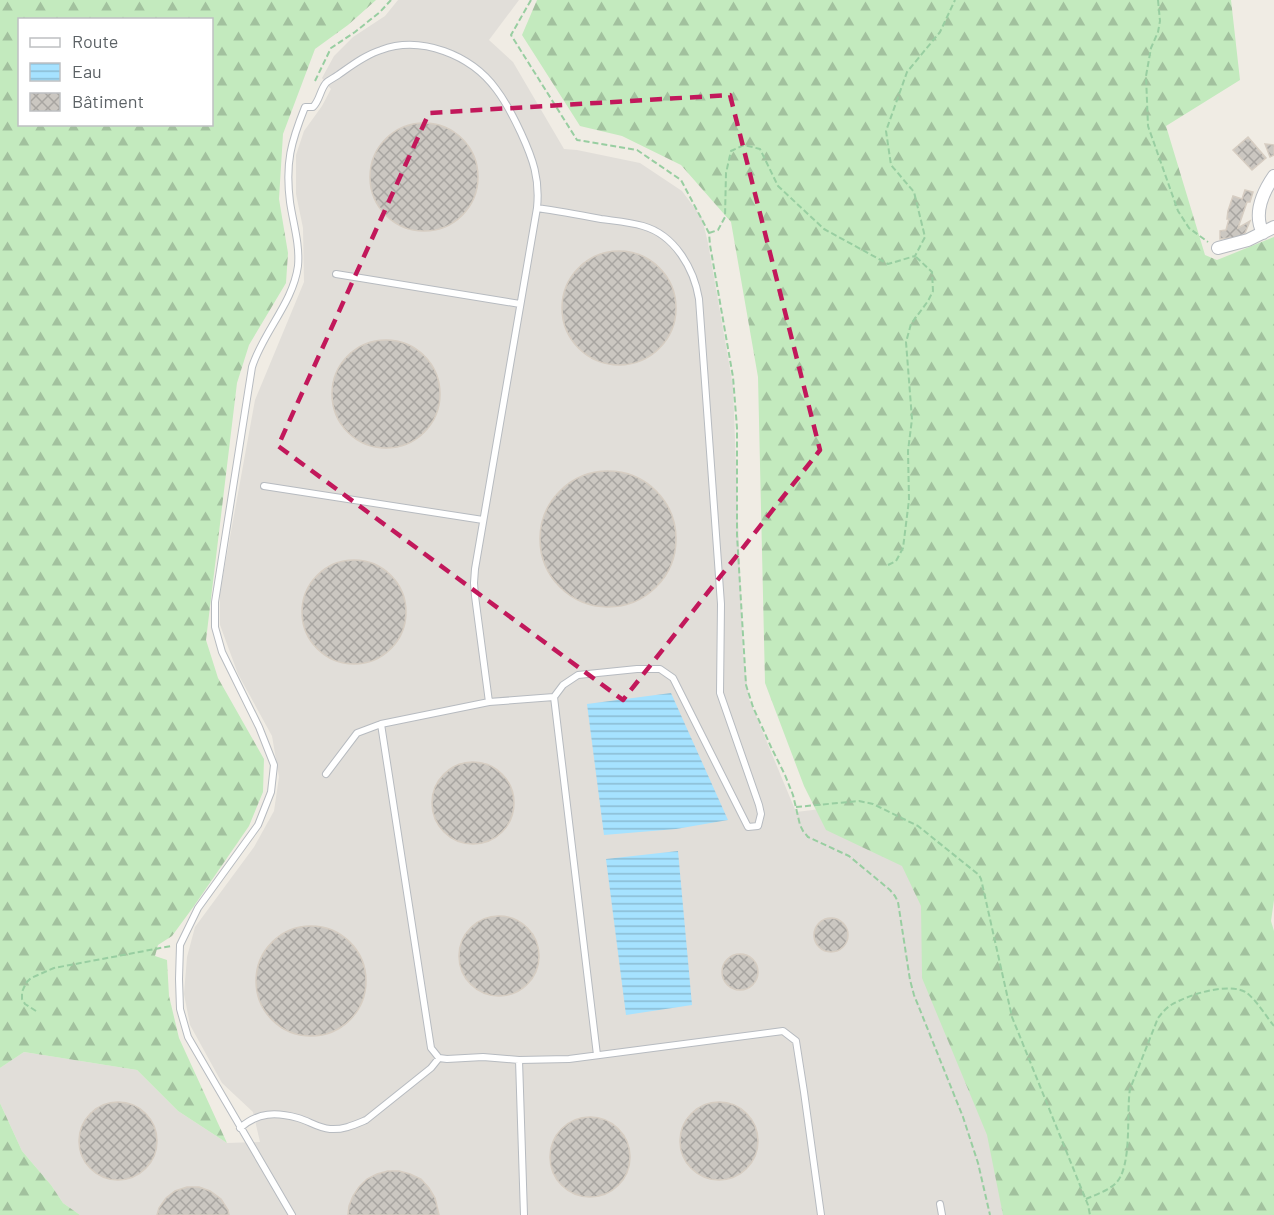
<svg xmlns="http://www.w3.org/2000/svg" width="1274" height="1215" font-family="Barlow,sans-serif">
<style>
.industrial{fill:#e1ded9}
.forest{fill:url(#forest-firs);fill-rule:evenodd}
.water{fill:url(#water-rules)}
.building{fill:url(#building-cross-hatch);stroke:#d6cdc2;stroke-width:1.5}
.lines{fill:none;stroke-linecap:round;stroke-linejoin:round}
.lane-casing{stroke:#b7bbc0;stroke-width:8}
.street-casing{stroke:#b7bbc0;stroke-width:14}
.path{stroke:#98cea1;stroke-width:2;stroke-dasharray:6 3;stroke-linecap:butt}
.lane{stroke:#fff;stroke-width:6}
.street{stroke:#fff;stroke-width:12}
.marked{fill:none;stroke:#c2185b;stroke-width:4.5;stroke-dasharray:12 8;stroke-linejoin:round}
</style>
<defs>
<pattern id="forest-firs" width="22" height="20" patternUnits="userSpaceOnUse" patternTransform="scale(1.5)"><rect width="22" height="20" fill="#c3eabe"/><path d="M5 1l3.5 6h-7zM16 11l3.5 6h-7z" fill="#a2c19e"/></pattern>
<pattern id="water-rules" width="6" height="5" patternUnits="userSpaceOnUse" patternTransform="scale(1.5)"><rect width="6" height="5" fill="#a6e2ff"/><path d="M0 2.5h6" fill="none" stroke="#8abbd2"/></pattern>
<pattern id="building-cross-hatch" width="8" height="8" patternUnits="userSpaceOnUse" patternTransform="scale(1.5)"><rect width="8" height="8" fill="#cbc7c1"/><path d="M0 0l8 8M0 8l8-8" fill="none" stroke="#a8a5a1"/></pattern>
</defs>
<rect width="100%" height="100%" fill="#f0ece4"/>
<!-- industrial -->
<path class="industrial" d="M398 0H519L489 40 513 62 564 149 577 150 640 163 682 191 702 218 708 243 733 386 743 654 749 699 796 812 862 804 914 828 1070 1215H80L63 1203 51 1185 22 1151 0 1103V1068L24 1052 137 1070 178 1111 227 1143 260 1142 253 1112 222 1083 190 1025 184 994 187 957 195 927 254 847 274 811 279 777 272 736 238 674 220 625V592L255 400 304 282 303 228 296 194V155L304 131 322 106 331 89 322 78 334 56 353 37 385 16Z"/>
<!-- forest -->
<path class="forest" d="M0 0H376L348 25 315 49 283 134 279 199 288 253 286 283 249 345 237 383 206 640 218 678 264 759 263 792 249 826 194 906 172 936 158 945 155 956 167 960 169 996 179 1038 227 1143 178 1111 137 1070 24 1052 0 1068ZM20 20H212V124H20Z
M537 0H1231L1240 80 1166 126 1205 255 1217 260 1274 237V900L1271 921 1274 931V1215H1003L987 1135 922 978 921 906 902 866 826 830 804 786 765 683 758 377 731 222 681 165 622 136 580 126 522 35Z
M0 1103 22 1151 51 1185 63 1203 80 1215H0Z"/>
<!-- water -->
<path class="water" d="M671 693 728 820 676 829 604 835 587 704Z
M678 851 692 1005 626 1015 606 859Z"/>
<!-- building -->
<path class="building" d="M370 177a54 54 0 1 1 108 0a54 54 0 1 1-108 0Z
M1248 137 1266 158 1252 170 1233 150Z
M1265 144 1274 145V155L1270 157Z
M1245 190 1253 192 1250 202H1247L1238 228 1250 221 1245 233 1239 237 1220 239V231L1226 230 1229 219H1227L1228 211 1233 196 1242 199Z
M562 308a57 57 0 1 1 114 0a57 57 0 1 1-114 0Z
M332 394a54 54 0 1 1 108 0a54 54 0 1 1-108 0Z
M540 539a68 68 0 1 1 136 0a68 68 0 1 1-136 0Z
M302 612a52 52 0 1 1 104 0a52 52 0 1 1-104 0Z
M432 803a41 41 0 1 1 82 0a41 41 0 1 1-82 0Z
M459 956a40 40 0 1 1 80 0a40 40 0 1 1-80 0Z
M814 935a17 17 0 1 1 34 0a17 17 0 1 1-34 0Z
M256 981a55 55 0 1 1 110 0a55 55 0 1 1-110 0Z
M722 972a18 18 0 1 1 36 0a18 18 0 1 1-36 0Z
M680 1141a39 39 0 1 1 78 0a39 39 0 1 1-78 0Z
M79 1141a39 39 0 1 1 78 0a39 39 0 1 1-78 0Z
M550 1157a40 40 0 1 1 80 0a40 40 0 1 1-80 0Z
M388 1171H399L410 1174 421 1179 429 1188 435 1198 439 1215H348L349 1206 353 1196 359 1187 367 1179 377 1174Z
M187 1187H199L210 1191 221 1199 228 1210 229 1215H157L159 1208 166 1198 175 1191Z"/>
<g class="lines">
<defs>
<path id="lane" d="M336 274 520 304
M264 486 483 520
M554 697 597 1055
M381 724 431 1048 439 1058 447 1059 483 1057 519 1060 569 1059 783 1031 796 1041 804 1092 821 1215
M326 774 357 733 381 724 489 702 554 697 563 685 578 675 637 669H660L673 678 748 827 758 826 761 814 759 805 720 693 721 604 699 299C694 269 675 235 643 226 629 222 615 221 601 219 580 215 558 211 537 208
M519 1060 524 1215
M240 1128C258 1112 276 1112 298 1118 309 1121 318 1128 330 1129 343 1130 354 1125 366 1120L431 1068 439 1058
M940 1204 942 1215
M292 1215 188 1037 180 1009 179 979 180 945 198 908 258 825 271 792 274 765 259 727 222 652 215 627V602L252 367C263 332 293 303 298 266 300 244 293 223 290 202 285 163 291 142 305 107H313C320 100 320 90 326 83 329 80 334 78 338 75 351 66 365 55 381 50 421 35 471 55 496 89 506 102 514 118 521 133 533 159 540 179 537 208L475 569 474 583 475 596 489 702"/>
<path id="street" d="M1263 233C1253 214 1263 192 1274 176
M1218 248 1248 240 1274 227"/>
</defs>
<!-- lane casing -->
<use href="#lane" class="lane-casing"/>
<!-- street casing -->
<use href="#street" class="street-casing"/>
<!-- path -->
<path class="path" d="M531 0 511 35 577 140 637 150 681 180 709 233 710 245 733 377 737 428V535L746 685 753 707 771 747 785 775 793 795 800 825 803 831 808 837 849 856 890 890 895 896 898 902 910 980 914 995 963 1117 978 1163 990 1215
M1158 0 1160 21 1158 32 1151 48 1146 76 1148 126 1178 211 1189 228 1208 242
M315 81 331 48 355 32 380 12 391 0
M709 233 718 230 725 217 726 173 731 151 744 145 760 149 778 186 824 229 888 264 915 256 925 237 914 192 891 165 886 131 907 72 940 32 955 0
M888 565 896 561 903 548 909 500 908 451 912 419 906 342 911 324 928 301 933 291 932 272 915 256
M796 807 859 801 873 804 918 826 979 875 981 879 1012 1017 1088 1205 1090 1215
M36 1011 25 1004 22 999V992L26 983 31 978 54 968 171 946
M1086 1199C1095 1195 1107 1191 1115 1184 1133 1168 1126 1112 1130 1089L1158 1018C1162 1013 1166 1008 1171 1005 1188 995 1229 981 1247 993 1256 1000 1266 1016 1274 1026"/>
<!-- lane -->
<use href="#lane" class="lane"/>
<!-- street -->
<use href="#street" class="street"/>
</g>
<!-- marked area -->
<path class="marked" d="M730 95 820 450 623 700 278 446 429 113Z"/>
<!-- legend -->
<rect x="18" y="18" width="195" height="108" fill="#ffffff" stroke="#bec0c2" stroke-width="1.5"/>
<rect x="30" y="38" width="30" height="9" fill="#ffffff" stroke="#bec0c2" stroke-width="1.5"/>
<text x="72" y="48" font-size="18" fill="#5c6266">Route</text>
<rect x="30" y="63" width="30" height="18" fill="url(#water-rules)" stroke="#bec0c2" stroke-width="1.5"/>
<text x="72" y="78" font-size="18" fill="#5c6266">Eau</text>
<rect x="30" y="93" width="30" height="18" fill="url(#building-cross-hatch)" stroke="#bec0c2" stroke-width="1.5"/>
<text x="72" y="108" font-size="18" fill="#5c6266">Bâtiment</text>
</svg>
